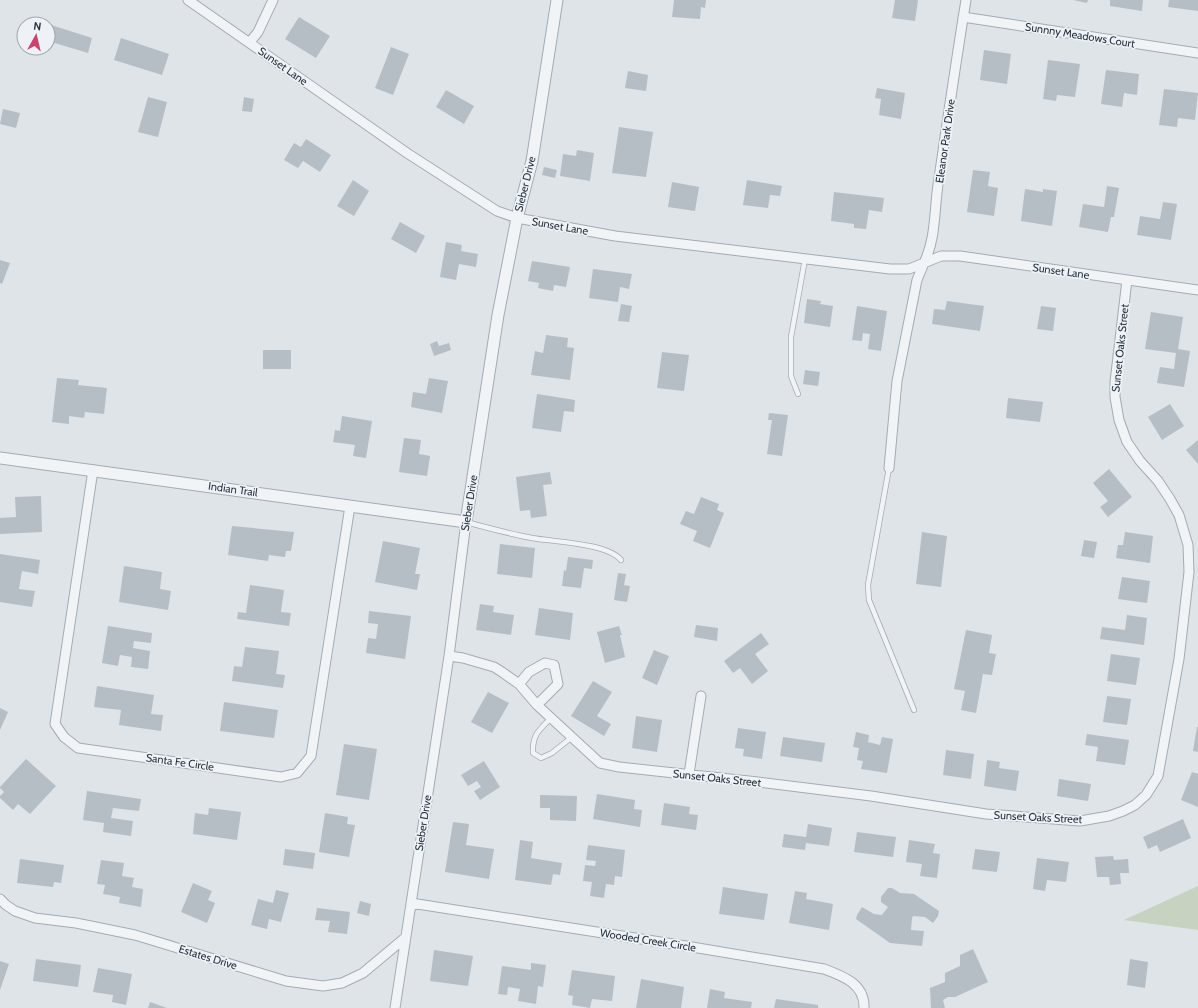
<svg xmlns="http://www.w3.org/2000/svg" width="1198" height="1008" font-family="Cabin,sans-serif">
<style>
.green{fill:#c7d2c0}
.building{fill:#b6bec5}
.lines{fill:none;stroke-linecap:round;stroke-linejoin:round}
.service-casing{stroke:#a4abb2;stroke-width:6}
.minor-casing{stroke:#a4abb2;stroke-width:11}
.tertiary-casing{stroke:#a4abb2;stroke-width:13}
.service{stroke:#f1f4f6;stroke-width:4.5}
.minor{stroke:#f1f4f6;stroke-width:9}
.tertiary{stroke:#f1f4f6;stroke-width:11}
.labels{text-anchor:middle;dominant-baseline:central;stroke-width:3.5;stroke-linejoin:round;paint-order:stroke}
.street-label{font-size:11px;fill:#28333f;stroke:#eef2f6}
</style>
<rect width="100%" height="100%" fill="#dfe4e8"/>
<!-- green -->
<path class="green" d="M1198 886V930L1124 920Z"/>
<!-- building -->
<path class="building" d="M674 0H706L705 8 701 7 700 19 672 17Z
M895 0H918L915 21 892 18Z
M1073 0H1088L1087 3Z
M1110 0H1143L1142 11 1110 6Z
M1169 0H1198V11L1168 7Z
M299 17 330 36 316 58 285 39Z
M48 24 92 38 88 53 48 41Z
M121 38 169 54 162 75 114 60Z
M391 47 409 54 393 95 375 88Z
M984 50 1011 54 1007 84 980 80Z
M1048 60 1080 64 1075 97 1057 95 1056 101 1043 99Z
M1106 70 1139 74 1137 95 1124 93 1122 107 1101 104Z
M628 71 648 75 646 91 625 88Z
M877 88 905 93 901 119 879 115 881 99 875 98Z
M1164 89 1198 93 1195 120 1178 118 1177 127 1159 125Z
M446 90 474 106 464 124 436 107Z
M148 97 167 102 158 137 138 132Z
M244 97 254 99 252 112 242 111Z
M3 109 20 113 16 128 0 124Z
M619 127 653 132 646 177 612 173Z
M306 139 331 155 320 172 303 161 298 168 284 160 294 143 301 147Z
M577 150 594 153 590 181 560 176 563 154 576 156Z
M544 167 557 170 555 178 542 175Z
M973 170 990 172 988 186 998 188 994 216 967 212Z
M353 180 369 191 354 216 337 206Z
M747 180 782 186 780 196 770 195 768 208 743 205Z
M672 182 699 187 695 211 668 207Z
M1107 186 1119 188 1114 217H1111L1108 232 1079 227 1083 204 1104 207Z
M1025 189 1043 192V189L1057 191 1052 226 1021 221Z
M834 192 884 198 882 212 869 210 866 229 854 228V224L831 221Z
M1163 202 1177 204 1171 240 1137 235 1140 216 1160 219Z
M400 222 425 236 416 253 391 239Z
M446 242 462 245 461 251 478 254 476 267 459 264 456 280 440 277Z
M0 260 10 263 2 284 0 283Z
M532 261 570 267 566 287 554 285 553 291 538 288 539 283 528 281Z
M593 269 632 274 629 289 620 287 618 302 589 298Z
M807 299 821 301 820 304 833 306 830 327 804 323Z
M947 301 984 306 980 331 932 324 934 309 945 310Z
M621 304 632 306 629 322 618 321Z
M857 306 887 311 881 351 868 349 870 334 863 333 862 341 852 340Z
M1041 306 1056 308 1053 331 1037 329Z
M1151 312 1183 317 1178 349 1190 351 1184 387 1157 383 1160 367 1174 369 1176 353 1145 349Z
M546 335 568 338 567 347 574 348 570 380 531 375 535 351 543 353Z
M437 341 439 346 449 343 451 350 434 356 430 344Z
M263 350H291V369H263Z
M662 352 689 355 684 391 657 388Z
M805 370 820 372 818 386 803 384Z
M57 378 79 380 78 385 107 388 104 414 85 412 84 418 69 416V424L52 422Z
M429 378 448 381 442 413 411 407 413 392 426 394Z
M537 394 575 400 574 412 564 411 561 432 532 428Z
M1008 398 1043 402 1040 422 1006 418Z
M1170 404 1184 426 1162 440 1148 417Z
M769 413 788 415 782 456 767 454 772 420H768Z
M342 416 372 421 366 458 353 456 355 445 333 442 335 430 340 431Z
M404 438 421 440 419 454 430 456 427 476 399 472Z
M1198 440V464L1186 450Z
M1109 469 1132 497 1108 517 1100 507 1108 501 1093 483Z
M550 472 552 484 543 485 547 516 531 518 530 510 520 511 516 477Z
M41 496 42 532 0 534V518L16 517 15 497Z
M701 497 719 504 717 510 724 513 710 548 693 541 697 531 680 524 686 511 694 514Z
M232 526 294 532 291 551H286L285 557 269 555 268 561 228 555Z
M922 532 947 536 941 587 916 584Z
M1125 532 1153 536 1150 563 1116 558 1118 545H1123Z
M1084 540 1097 542 1094 558 1081 556Z
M383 541 420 548 415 574H420L417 590 375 582Z
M500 544 535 548 532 578 497 574Z
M0 554 40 560 38 574 22 571 19 589 35 591 32 607 0 602Z
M568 557 593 560 592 569 584 568 581 588 562 586 564 570 566 571Z
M124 566 162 572 160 589 171 591 168 610 119 602Z
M618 573 626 574 624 585 630 586 627 602 614 600Z
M1122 577 1150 581 1147 603 1118 599Z
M250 585 284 590 281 612 291 613 289 626 237 619 238 612 246 613Z
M480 604 494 606 493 612 514 615 511 635 476 630Z
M539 608 573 613 570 640 535 635Z
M369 611 411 616 405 659 366 653 368 638 376 639 378 624 368 623Z
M1127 615 1147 618 1144 645 1100 639 1102 627 1125 630Z
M696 625 718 628 717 641 694 637Z
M108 626 152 633 151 643 134 641 133 648 150 651 148 669 131 667 132 657 120 655 118 666 102 663Z
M619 626 622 635H620L625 657 605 663 597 632Z
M966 630 992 635 989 653 996 654 992 675 983 674 976 713 961 710 965 691 954 689Z
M761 633 769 644 755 654 768 671 752 684 740 668 733 673 724 661Z
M245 647 279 651 276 674 285 675 283 688 232 681 234 666 242 667Z
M654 650 669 656 657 685 642 678Z
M1111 654 1140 658 1136 685 1107 681Z
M593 681 612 692 597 716 611 724 604 736 571 716Z
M97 686 154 695 151 714 163 715 161 731 119 725 121 710 94 707Z
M488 692 509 703 492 733 471 722Z
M1107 696 1131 699 1127 725 1103 722Z
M224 702 278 710 274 738 220 731Z
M0 708 8 712 0 730Z
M636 716 662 720 657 752 632 748Z
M1197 727H1198V752L1193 751Z
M738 728 766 732 762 759 743 756 744 749 735 748Z
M856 732 869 735 868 742 880 745 882 737 893 739 887 773 861 769 863 761 857 760 859 748 853 747Z
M1087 734 1129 740 1125 765 1096 761 1098 747 1085 745Z
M783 737 825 743 822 762 780 756Z
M344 744 377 749 369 800 336 795Z
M946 750 974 754 971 779 943 775Z
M26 759 56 786 30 814 18 804 13 810 0 798V796L4 792 0 788V787Z
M987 760 1000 762 999 768 1019 771 1016 791 984 786Z
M484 761 500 787 480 800 474 791 481 787 477 781 468 786 461 775Z
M1192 772 1198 774V807L1181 800Z
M1059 779 1091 784 1088 801 1057 796Z
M87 791 141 799 139 811 113 808 111 818 133 821 131 836 103 832 104 823 83 820Z
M597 794 635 800 634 809 642 810 640 827 593 819Z
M540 795 577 796 576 821 550 820V808H540Z
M664 803 690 807 689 814 698 815 696 830 661 825Z
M209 808 241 812 237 840 193 834 195 813 208 815Z
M325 813 348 817 347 824 355 825 349 857 319 852Z
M1183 819 1191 838 1160 852 1157 845 1148 849 1143 837Z
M453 822 469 824 466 845 494 849 489 879 445 872Z
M808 824 832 828 829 846 806 843 805 850 782 847 784 834 806 837Z
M857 832 896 837 893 857 854 852Z
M520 840 533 842 531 858 562 863 560 875 553 874 551 885 515 880Z
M909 840 935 844 933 853 940 854 937 878 920 876 922 864 906 862Z
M588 845 625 850 622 877 615 876 614 885 606 884 604 898 590 896 592 882 583 881 585 865 595 866 596 861 586 860Z
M285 849 315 853 313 869 283 865Z
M975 849 1000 852 997 872 972 869Z
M1113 856 1114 860 1128 859 1129 873H1120L1121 884 1110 885 1109 877H1097L1095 857Z
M1037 858 1069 862 1066 882 1047 880 1045 891 1033 889Z
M20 859 64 865 61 883 54 882 53 887 17 883Z
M101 860 124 863 122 876 134 878 132 887 143 889 141 907 119 903 120 897 103 894 105 885 97 884Z
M193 883 212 891 208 900 215 903 207 923 181 912Z
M723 887 768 894 764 920 719 914Z
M888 888H892L900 893 914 894 939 911 938 916 933 923 925 917 913 916 912 918 911 930 924 931 922 946 890 943 856 919 857 915 862 907 874 914 882 915 888 907 881 902V897Z
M276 890 289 893 281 922 269 919 267 929 251 925 258 899 273 903Z
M795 891 807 893 806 899 833 904 829 930 789 923Z
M360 901 371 904 369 916 357 913Z
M317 908 350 912 347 934 328 932 330 921 315 920Z
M973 949 988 982 955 997H948L943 1000 945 1008H931L930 988 945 982V973L960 966V955Z
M434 950 473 956 468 986 430 981Z
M36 959 81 965 78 987 33 981Z
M1130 959 1148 962 1145 988 1127 985Z
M0 961 9 964 0 990Z
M531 963 546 965 543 987 538 986 536 1004 518 1001 520 989 508 987 507 995 498 994 502 966 531 970Z
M98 968 132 974 126 1005 112 1002 113 995 93 992Z
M572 970 615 976 612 1001 592 999 590 1008 572 1005 573 996 568 995Z
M641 979 684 987 681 1008H636Z
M710 989 725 992 724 998 752 1002 751 1008H707Z
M776 999 818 1005V1008H774Z
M150 1002 167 1008H148Z"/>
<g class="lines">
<defs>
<path id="service" d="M798 394 791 376V337L805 259
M889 468 868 585 869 600 914 710
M466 522C488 528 510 534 532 538 554 542 607 543 621 560
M551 718C539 730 532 735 533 753L541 758 552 753 572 737"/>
<path id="minor" d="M188 0 407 153 497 211 517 218 615 236 890 269H909L924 263C936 238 934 212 938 185 947 123 956 61 966 0
M963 17 1198 53
M250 42 258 32 273 0
M889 468 897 381 917 280 924 263 941 256H960L1198 290
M93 470 55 724 64 737 78 748 281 777 297 773 311 756 350 506
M449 656 463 658 494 667 502 672 519 684 537 705 600 763 619 767 758 782 871 796 986 814 1080 821 1109 816 1123 811 1135 805 1146 795 1158 776 1179 659 1189 572 1188 545 1179 515 1170 499 1158 481 1140 461 1127 442 1119 420 1115 397V382L1127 280
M519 684 529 672 545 663 554 665 558 684 537 705
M689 774 701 696
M0 899 6 905 15 911 35 918 76 923 135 935 286 981 323 986 342 983 363 973 406 937
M411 903 686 946 824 969C843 976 865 984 864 1008
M395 1008 449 656 466 522"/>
<path id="tertiary" d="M0 458 466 522 498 315 517 218 532 161 557 0"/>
</defs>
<!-- service casing -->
<use href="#service" class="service-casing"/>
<!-- minor casing -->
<use href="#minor" class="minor-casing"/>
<!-- tertiary casing -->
<use href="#tertiary" class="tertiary-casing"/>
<!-- service -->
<use href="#service" class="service"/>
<!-- minor -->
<use href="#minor" class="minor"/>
<!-- tertiary -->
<use href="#tertiary" class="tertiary"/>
</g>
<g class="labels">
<!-- street labels -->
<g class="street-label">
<text transform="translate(1080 35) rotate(9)">Sunnny Meadows Court</text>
<text transform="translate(283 66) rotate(35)">Sunset Lane</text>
<text transform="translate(945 141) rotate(-82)">Eleanor Park Drive</text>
<text transform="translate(525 184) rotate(-76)">Sieber Drive</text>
<text transform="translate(560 226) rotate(10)">Sunset Lane</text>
<text transform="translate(1061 271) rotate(8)">Sunset Lane</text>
<text transform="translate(1120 348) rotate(-84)">Sunset Oaks Street</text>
<text transform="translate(233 489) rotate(8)">Indian Trail</text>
<text transform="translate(469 503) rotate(-81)">Sieber Drive</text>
<text transform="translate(180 762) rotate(8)">Santa Fe Circle</text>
<text transform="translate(717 778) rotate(6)">Sunset Oaks Street</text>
<text transform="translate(1038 817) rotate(3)">Sunset Oaks Street</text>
<text transform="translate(423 823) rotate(-81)">Sieber Drive</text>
<text transform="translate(648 940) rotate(9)">Wooded Creek Circle</text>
<text transform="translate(208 957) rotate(17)">Estates Drive</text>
</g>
</g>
<!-- north arrow -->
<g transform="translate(36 36) rotate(8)"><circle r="19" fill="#eef2f6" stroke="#9fa6ad"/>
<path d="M0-3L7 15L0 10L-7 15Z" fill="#cd446b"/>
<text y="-6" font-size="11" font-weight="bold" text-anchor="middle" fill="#28333f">N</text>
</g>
</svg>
